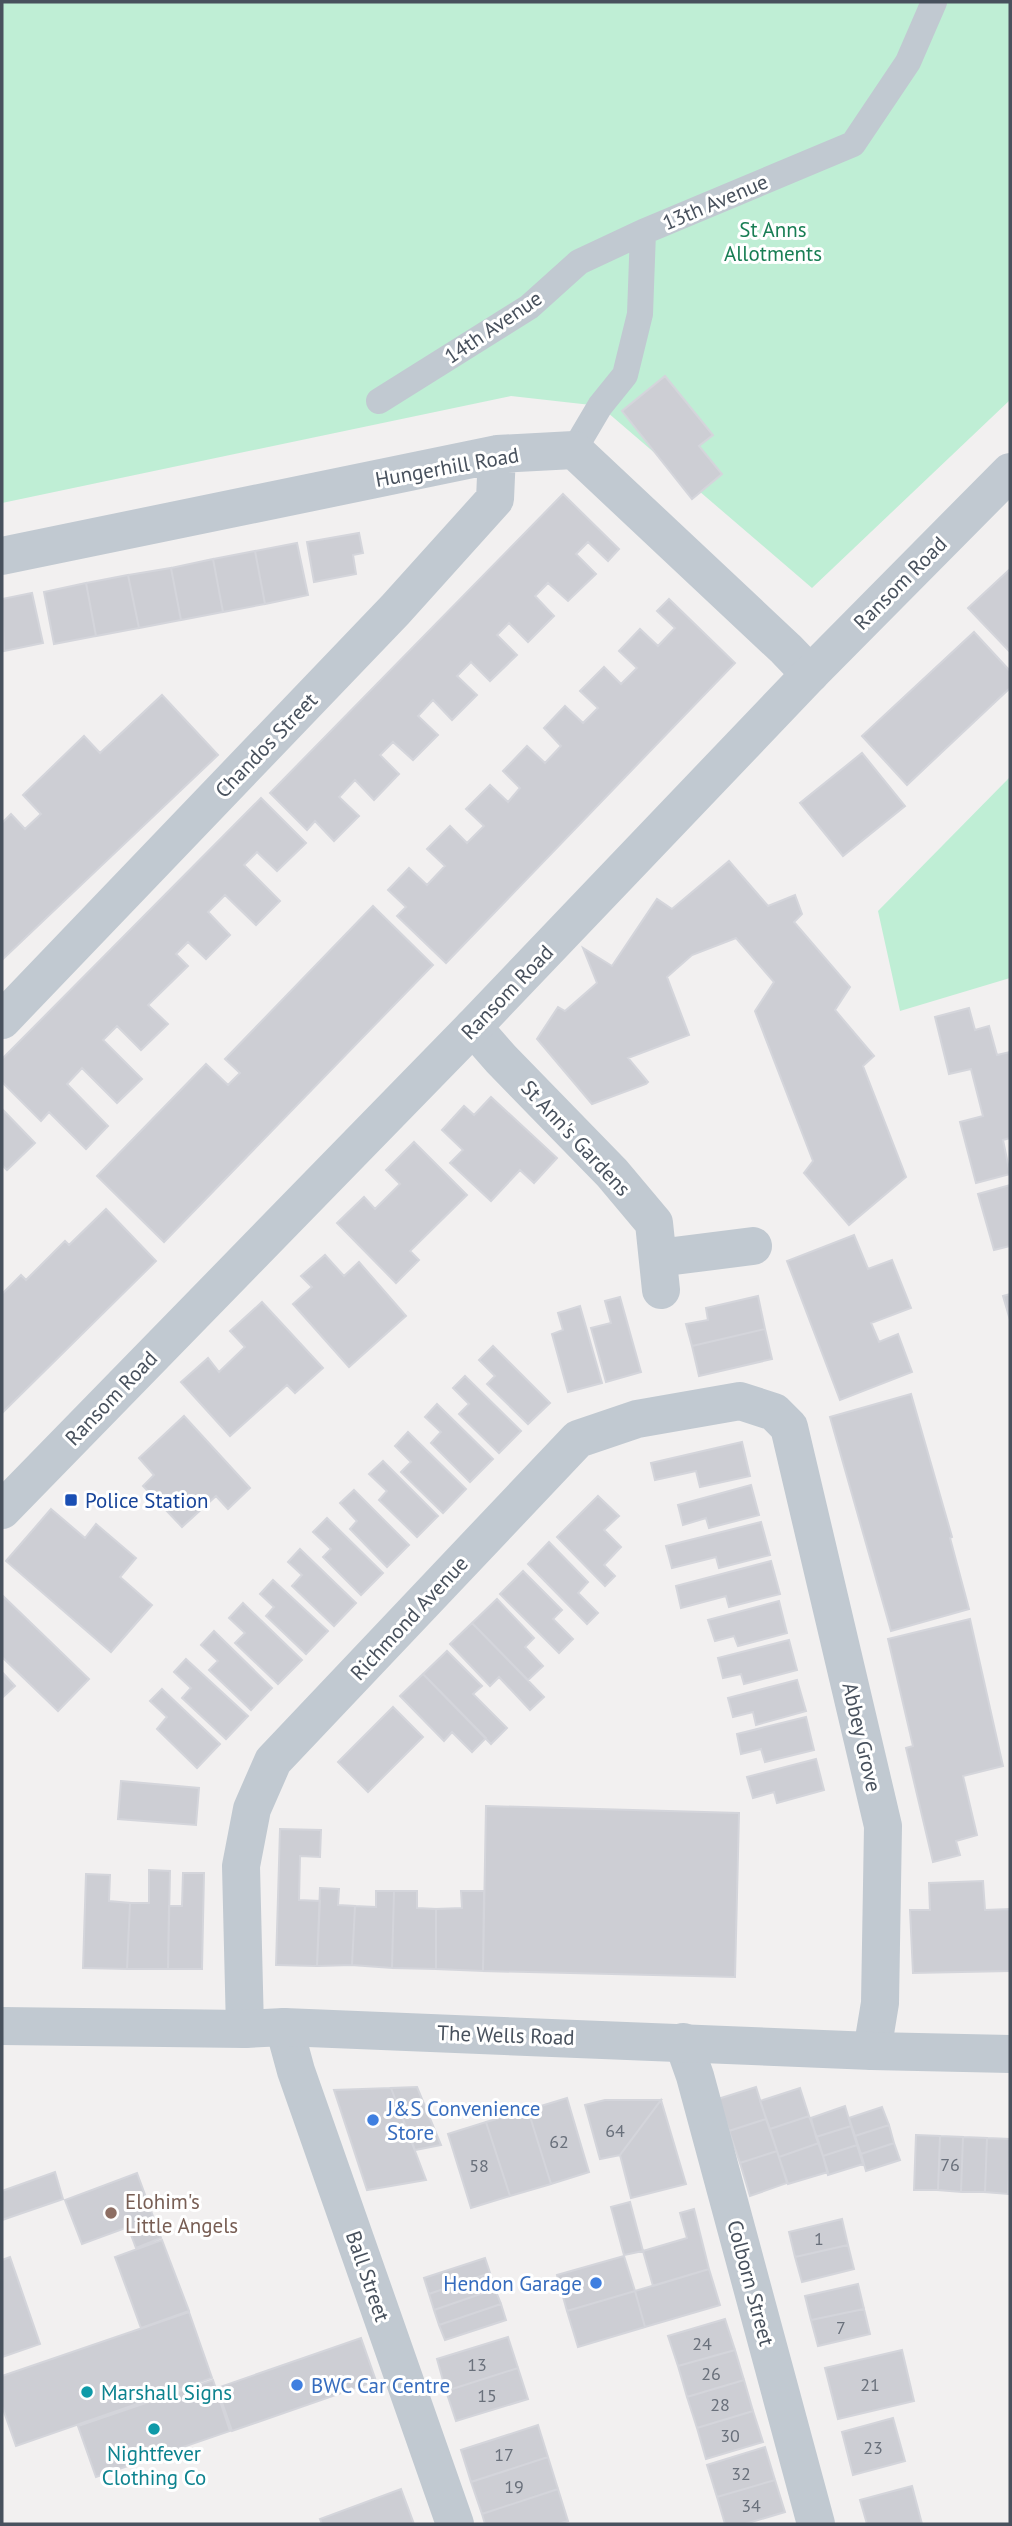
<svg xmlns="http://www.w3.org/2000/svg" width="1012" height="2526" font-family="'PT Sans',sans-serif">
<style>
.green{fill:#bfeed5}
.building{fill:#cdced4;stroke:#d4d5db;stroke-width:2}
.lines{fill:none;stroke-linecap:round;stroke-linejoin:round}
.service{stroke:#c1c9d1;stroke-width:26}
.minor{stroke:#c1c9d1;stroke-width:38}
.tertiary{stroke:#c1c9d1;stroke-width:38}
.transit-dot{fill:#1a4fb4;stroke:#fff;stroke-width:2.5}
.shop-dot{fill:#3f7fe0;stroke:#fff;stroke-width:2.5}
.education-dot{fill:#8d6e63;stroke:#fff;stroke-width:2.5}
.culture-dot{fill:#0f9aa8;stroke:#fff;stroke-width:2.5}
.labels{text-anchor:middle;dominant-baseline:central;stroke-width:6;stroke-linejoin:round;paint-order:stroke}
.number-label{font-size:18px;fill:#69707b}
.street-label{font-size:21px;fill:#48515d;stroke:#fff}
.park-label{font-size:21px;fill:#197e54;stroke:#fff}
.transit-label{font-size:21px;fill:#164399;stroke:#fff;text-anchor:start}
.shop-label{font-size:21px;fill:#366cbe;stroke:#fff;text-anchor:start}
.education-label{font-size:21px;fill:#785e54;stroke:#fff;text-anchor:start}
.culture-label{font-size:21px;fill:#0d838f;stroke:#fff;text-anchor:start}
</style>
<rect width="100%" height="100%" fill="#f2f0f0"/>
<!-- green -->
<path class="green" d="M2 2H1010V400L812 588 600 406 511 396 2 503Z
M1009 778 1010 978 900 1011 878 911Z"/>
<!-- building -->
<path class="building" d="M665 376 713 435 699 446 722 474 692 499 622 411Z
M563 494 619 549 608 561 588 542 576 554 596 574 568 601 548 583 535 596 554 616 528 642 509 623 497 635 517 655 490 681 471 662 457 676 477 695 452 720 433 700 418 716 438 735 413 760 393 742 380 755 399 774 374 800 355 780 339 797 359 816 334 841 315 821 307 830 270 793Z
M359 533 363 553 353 555 356 574 314 582 307 542Z
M297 543 308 595 265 604 255 551Z
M255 551 265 604 223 612 213 559Z
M213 559 223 612 181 620 171 568Z
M171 568 181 620 139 628 128 575Z
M1010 569V652L968 608Z
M128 575 139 628 96 636 86 583Z
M86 583 96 636 54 644 44 592Z
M32 593 43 643 4 651 2 599Z
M669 599 735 663 446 963 397 916 406 907 388 890 409 868 427 885 445 866 427 849 450 826 467 843 484 826 466 809 490 785 508 802 520 788 503 771 527 746 545 763 561 746 544 728 565 706 583 723 598 708 580 691 604 667 621 684 637 668 619 651 640 629 658 646 675 628 657 611Z
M974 632 1010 671V688L907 785 862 736Z
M162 695 218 755 2 960V823L11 814 25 829 41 814 23 795 84 736 100 753Z
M862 753 905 806 843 856 800 803Z
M261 798 306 843 277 871 257 852 244 865 280 901 256 925 225 895 208 912 230 935 206 959 188 942 176 954 188 966 148 1005 168 1024 141 1050 117 1026 103 1040 142 1079 117 1103 82 1068 67 1084 108 1126 86 1149 49 1112 41 1121 2 1082V1059Z
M729 861 768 906 795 895 802 914 794 922 850 987 835 1010 874 1056 863 1066 906 1177 849 1225 804 1173 813 1161 755 1011 774 982 736 938 692 955 667 977 689 1035 628 1058 648 1082 646 1084 592 1104 537 1039 558 1007 565 1011 597 983 583 948 612 966 657 899 672 909Z
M373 906 433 965 164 1242 97 1176 206 1064 228 1085 240 1073 225 1059Z
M969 1008 975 1030 989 1026 997 1055 1010 1052V1138L1003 1140 1010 1174 976 1183 960 1122 983 1116 971 1069 949 1074 935 1017Z
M491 1097 557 1158 534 1183 520 1170 491 1201 450 1163 463 1150 442 1130 464 1106 474 1115Z
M2 1109 35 1143 7 1170 2 1165Z
M414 1142 467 1195 410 1251 419 1260 396 1283 337 1223 364 1197 375 1209 400 1184 386 1170Z
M1010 1185V1246L994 1250 978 1194Z
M106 1209 156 1261 2 1413V1294L21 1275 26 1280 65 1241 69 1245Z
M854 1235 868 1269 892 1260 911 1308 871 1323 879 1342 898 1334 912 1372 840 1400 787 1261Z
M325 1255 344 1276 359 1262 406 1316 349 1367 293 1304 312 1287 301 1276Z
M1010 1294V1320L1003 1296Z
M758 1296 765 1329 692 1346 686 1324 708 1320 706 1308Z
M620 1297 641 1372 606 1382 591 1328 611 1323 605 1301Z
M262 1302 323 1368 295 1393 287 1385 230 1436 181 1382 208 1358 219 1372 245 1347 230 1331Z
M580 1306 602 1383 568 1392 552 1334 563 1330 558 1313Z
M765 1329 772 1359 699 1376 692 1346Z
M493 1346 550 1403 528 1424 487 1384 495 1376 479 1360Z
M465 1376 521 1431 499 1453 459 1414 469 1404 453 1388Z
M911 1394 952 1537 950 1538 969 1609 891 1631 830 1417Z
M437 1404 493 1459 470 1482 431 1443 441 1432 425 1417Z
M184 1416 250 1488 228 1509 216 1496 182 1527 143 1486 154 1475 139 1458Z
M408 1432 466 1489 443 1513 401 1472 411 1462 395 1446Z
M742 1442 750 1476 700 1487 696 1471 655 1480 651 1463Z
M383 1461 438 1516 417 1537 379 1500 387 1491 369 1474Z
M751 1485 759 1515 709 1528 706 1518 683 1525 678 1505Z
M354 1490 409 1545 387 1567 350 1529 357 1521 340 1503Z
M598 1496 619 1516 604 1530 621 1547 604 1565 615 1576 605 1586 557 1537Z
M51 1509 85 1538 96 1524 136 1558 120 1577 152 1605 111 1652 6 1561Z
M327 1518 383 1573 361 1595 323 1557 331 1549 313 1532Z
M761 1522 770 1555 719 1568 716 1557 672 1568 666 1546Z
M549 1542 588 1582 578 1593 598 1613 587 1624 528 1564Z
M300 1549 356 1603 334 1626 292 1586 302 1575 288 1562Z
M771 1561 780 1594 729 1607 726 1596 681 1608 676 1586Z
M523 1571 562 1610 553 1619 573 1639 559 1653 500 1594Z
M273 1580 328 1631 306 1654 266 1616 274 1607 260 1594Z
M2 1595 89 1679 58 1711 2 1657Z
M497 1599 534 1638 525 1647 543 1666 528 1680 472 1623Z
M779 1601 787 1633 738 1646 734 1636 715 1641 708 1620Z
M243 1603 302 1660 278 1684 235 1643 245 1633 229 1618Z
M970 1619 1003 1766 963 1776 977 1835 956 1841 960 1855 933 1862 906 1748 913 1746 888 1639Z
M472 1623 544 1697 530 1710 499 1677 490 1686 450 1644Z
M214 1631 272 1688 251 1710 209 1670 218 1661 201 1645Z
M789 1640 797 1670 744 1684 741 1674 723 1678 718 1658Z
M447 1651 482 1686 473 1694 507 1728 491 1744 423 1674Z
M186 1659 248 1716 226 1739 182 1698 191 1688 174 1672Z
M2 1672 15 1686 2 1698Z
M423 1674 486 1738 472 1752 452 1732 444 1741 400 1696Z
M797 1680 806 1711 756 1725 753 1712 733 1717 728 1698Z
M162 1689 220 1744 197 1768 157 1729 167 1717 150 1701Z
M393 1707 423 1737 368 1792 338 1762Z
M806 1717 814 1750 765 1762 761 1749 741 1754 737 1734Z
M816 1759 824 1790 777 1803 774 1792 753 1798 747 1777Z
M121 1781 199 1788 196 1825 118 1819Z
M486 1806 739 1813 735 1977 483 1971Z
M280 1829 321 1830 320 1857 300 1856 299 1900 320 1901 317 1966 276 1965Z
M149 1870 170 1871 168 1969H127L130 1903H149Z
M183 1873H204L202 1969H168L169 1906H182Z
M86 1874 110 1875 109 1901 130 1903 127 1969 83 1968Z
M983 1881 985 1910 1010 1909V1971L913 1973 910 1910H930L929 1883Z
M320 1888 339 1889 338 1905 355 1906 352 1965 317 1966Z
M376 1891H394L392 1968 352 1965 355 1906 376 1907Z
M394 1891H417V1908L436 1909V1969L392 1968Z
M461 1891H484L483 1971 436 1969V1909L462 1908Z
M417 2087 441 2145 415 2150 391 2088Z
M756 2087 766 2119 729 2131 718 2099Z
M391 2088 426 2180 367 2190 334 2090Z
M800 2088 809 2116 770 2129 760 2101Z
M567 2098 589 2172 551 2184 528 2110Z
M605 2100H661L620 2155 600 2159 585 2105Z
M661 2100 686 2184 631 2198 620 2155Z
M845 2106 851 2126 816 2137 811 2118Z
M882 2107 889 2125 855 2136 849 2118Z
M528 2110 551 2184 510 2196 486 2122Z
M809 2116 819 2143 779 2157 770 2129Z
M766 2119 777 2151 740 2163 729 2131Z
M486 2122 510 2196 471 2208 448 2134Z
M889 2125 894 2143 861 2154 855 2136Z
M851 2126 857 2145 823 2156 816 2137Z
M916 2135 940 2136 938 2190H914Z
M940 2136 963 2137 961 2192 938 2190Z
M963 2137 987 2138 985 2192H961Z
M987 2138 1010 2139 1008 2194 985 2192Z
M1010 2139V2194H1008Z
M819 2143 828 2172 788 2184 779 2157Z
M894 2143 900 2160 866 2171 861 2154Z
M857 2145 863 2164 828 2175 823 2156Z
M777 2151 787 2183 750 2196 740 2163Z
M55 2172 63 2199 2 2220V2191Z
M137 2173 161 2238 136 2248 128 2227 82 2244 65 2200Z
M630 2202 643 2251 624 2255 611 2207Z
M694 2209 709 2269 653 2286 643 2251 687 2238 680 2213Z
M842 2219 848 2245 795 2257 789 2232Z
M162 2240 189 2311 141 2328 115 2257Z
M848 2245 854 2269 802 2282 795 2257Z
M624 2256 635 2291 567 2311 557 2275Z
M10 2257 40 2344 2 2357V2260Z
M485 2258 490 2273 429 2294 424 2278Z
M709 2269 720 2305 645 2327 635 2291Z
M490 2273 495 2289 434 2310 429 2294Z
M858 2284 864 2309 811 2320 805 2296Z
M495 2289 501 2304 439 2325 434 2310Z
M635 2291 645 2327 578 2347 567 2311Z
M501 2304 506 2320 445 2340 439 2325Z
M864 2309 870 2334 818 2346 811 2320Z
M189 2312 212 2378 16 2446 2 2406V2376Z
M725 2319 735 2350 678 2366 668 2336Z
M508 2337 518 2368 446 2391 437 2359Z
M361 2338 376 2381 232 2431 217 2388Z
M735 2350 744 2380 687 2397 678 2366Z
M902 2350 914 2401 838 2419 825 2368Z
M518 2368 528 2399 456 2421 446 2391Z
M213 2380 230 2431 96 2477 78 2426Z
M744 2380 753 2411 697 2428 687 2397Z
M753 2411 763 2442 706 2459 697 2428Z
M893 2418 905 2461 853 2475 842 2432Z
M538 2425 548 2457 471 2482 461 2450Z
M765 2447 775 2480 717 2497 707 2465Z
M548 2457 558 2489 482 2514 471 2482Z
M775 2480 785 2512 745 2524H725L717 2497Z
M912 2486 922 2524H867L860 2500Z
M401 2489 414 2524H322L320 2519Z
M558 2489 568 2521 558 2524H485L482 2514Z"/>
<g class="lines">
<!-- service -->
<path class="service" d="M379 401 529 307 579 262 643 232
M574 450 600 406 625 375 640 314 643 232 853 144 908 62 934 2"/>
<!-- minor -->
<path class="minor" d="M2 556 497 454 574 450 786 649 810 674
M2 1020 395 610 495 499 497 454
M473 1027 501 1059 612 1173 654 1223 661 1290
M658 1258 753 1246
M284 2027 296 2071 455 2524
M245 2029 241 1866 252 1809 273 1761 578 1439 637 1419 740 1401 774 1412 789 1427 883 1826 880 2003 872 2051
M683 2042 695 2076 816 2524"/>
<!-- tertiary -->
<path class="tertiary" d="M2 1510 473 1027 810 674 1010 472
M2 2026 245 2029 284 2027 872 2051 1010 2054"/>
</g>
<!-- markers -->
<rect class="transit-dot" x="64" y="1493" width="14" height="14" rx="3.5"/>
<g class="shop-dot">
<circle cx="373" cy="2120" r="7"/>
<circle cx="596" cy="2283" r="7"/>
<circle cx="297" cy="2385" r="7"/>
</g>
<circle class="education-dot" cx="111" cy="2213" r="7"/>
<g class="culture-dot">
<circle cx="87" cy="2392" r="7"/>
<circle cx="154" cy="2429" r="7"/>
</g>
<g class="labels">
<!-- number labels -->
<g class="number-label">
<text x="615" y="2130">64</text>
<text x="559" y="2141">62</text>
<text x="950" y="2164">76</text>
<text x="479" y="2165">58</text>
<text x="819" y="2238">1</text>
<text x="841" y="2327">7</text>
<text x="702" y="2343">24</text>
<text x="477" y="2364">13</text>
<text x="711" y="2373">26</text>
<text x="870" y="2384">21</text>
<text x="487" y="2395">15</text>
<text x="720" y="2404">28</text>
<text x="730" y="2435">30</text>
<text x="873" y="2447">23</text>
<text x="504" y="2454">17</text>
<text x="741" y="2473">32</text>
<text x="514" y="2486">19</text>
<text x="751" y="2505">34</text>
</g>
<!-- street labels -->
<g class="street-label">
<text transform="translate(715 202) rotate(-23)">13th Avenue</text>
<text transform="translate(493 327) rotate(-34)">14th Avenue</text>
<text transform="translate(447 467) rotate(-10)">Hungerhill Road</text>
<text transform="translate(900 583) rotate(-45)">Ransom Road</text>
<text transform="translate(266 745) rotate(-46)">Chandos Street</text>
<text transform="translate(507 992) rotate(-46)">Ransom Road</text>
<text transform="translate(576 1138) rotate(47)">St Ann's Gardens</text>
<text transform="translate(111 1398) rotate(-46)">Ransom Road</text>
<text transform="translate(409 1618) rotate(-47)">Richmond Avenue</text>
<text transform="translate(862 1737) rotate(77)">Abbey Grove</text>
<text transform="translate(506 2035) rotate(2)">The Wells Road</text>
<text transform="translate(368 2276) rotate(71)">Ball Street</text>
<text transform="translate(751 2283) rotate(75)">Colborn Street</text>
</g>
<!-- park labels -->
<g class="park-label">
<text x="773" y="229">St Anns<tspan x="773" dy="24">Allotments</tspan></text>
</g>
<!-- transit labels -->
<g class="transit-label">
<text x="85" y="1500">Police Station</text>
</g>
<!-- shop labels -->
<g class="shop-label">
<text x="387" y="2108">J&amp;S Convenience<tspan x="387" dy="24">Store</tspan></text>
<text x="582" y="2283" text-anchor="end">Hendon Garage</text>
<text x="311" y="2385">BWC Car Centre</text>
</g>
<!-- education labels -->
<g class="education-label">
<text x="125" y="2201">Elohim's<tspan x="125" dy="24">Little Angels</tspan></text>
</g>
<!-- culture labels -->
<g class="culture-label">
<text x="101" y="2392">Marshall Signs</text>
<text x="154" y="2453" text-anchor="middle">Nightfever<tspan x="154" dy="24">Clothing Co</tspan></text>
</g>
</g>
<!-- border -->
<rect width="1012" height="2526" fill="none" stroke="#48515d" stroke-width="7"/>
</svg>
